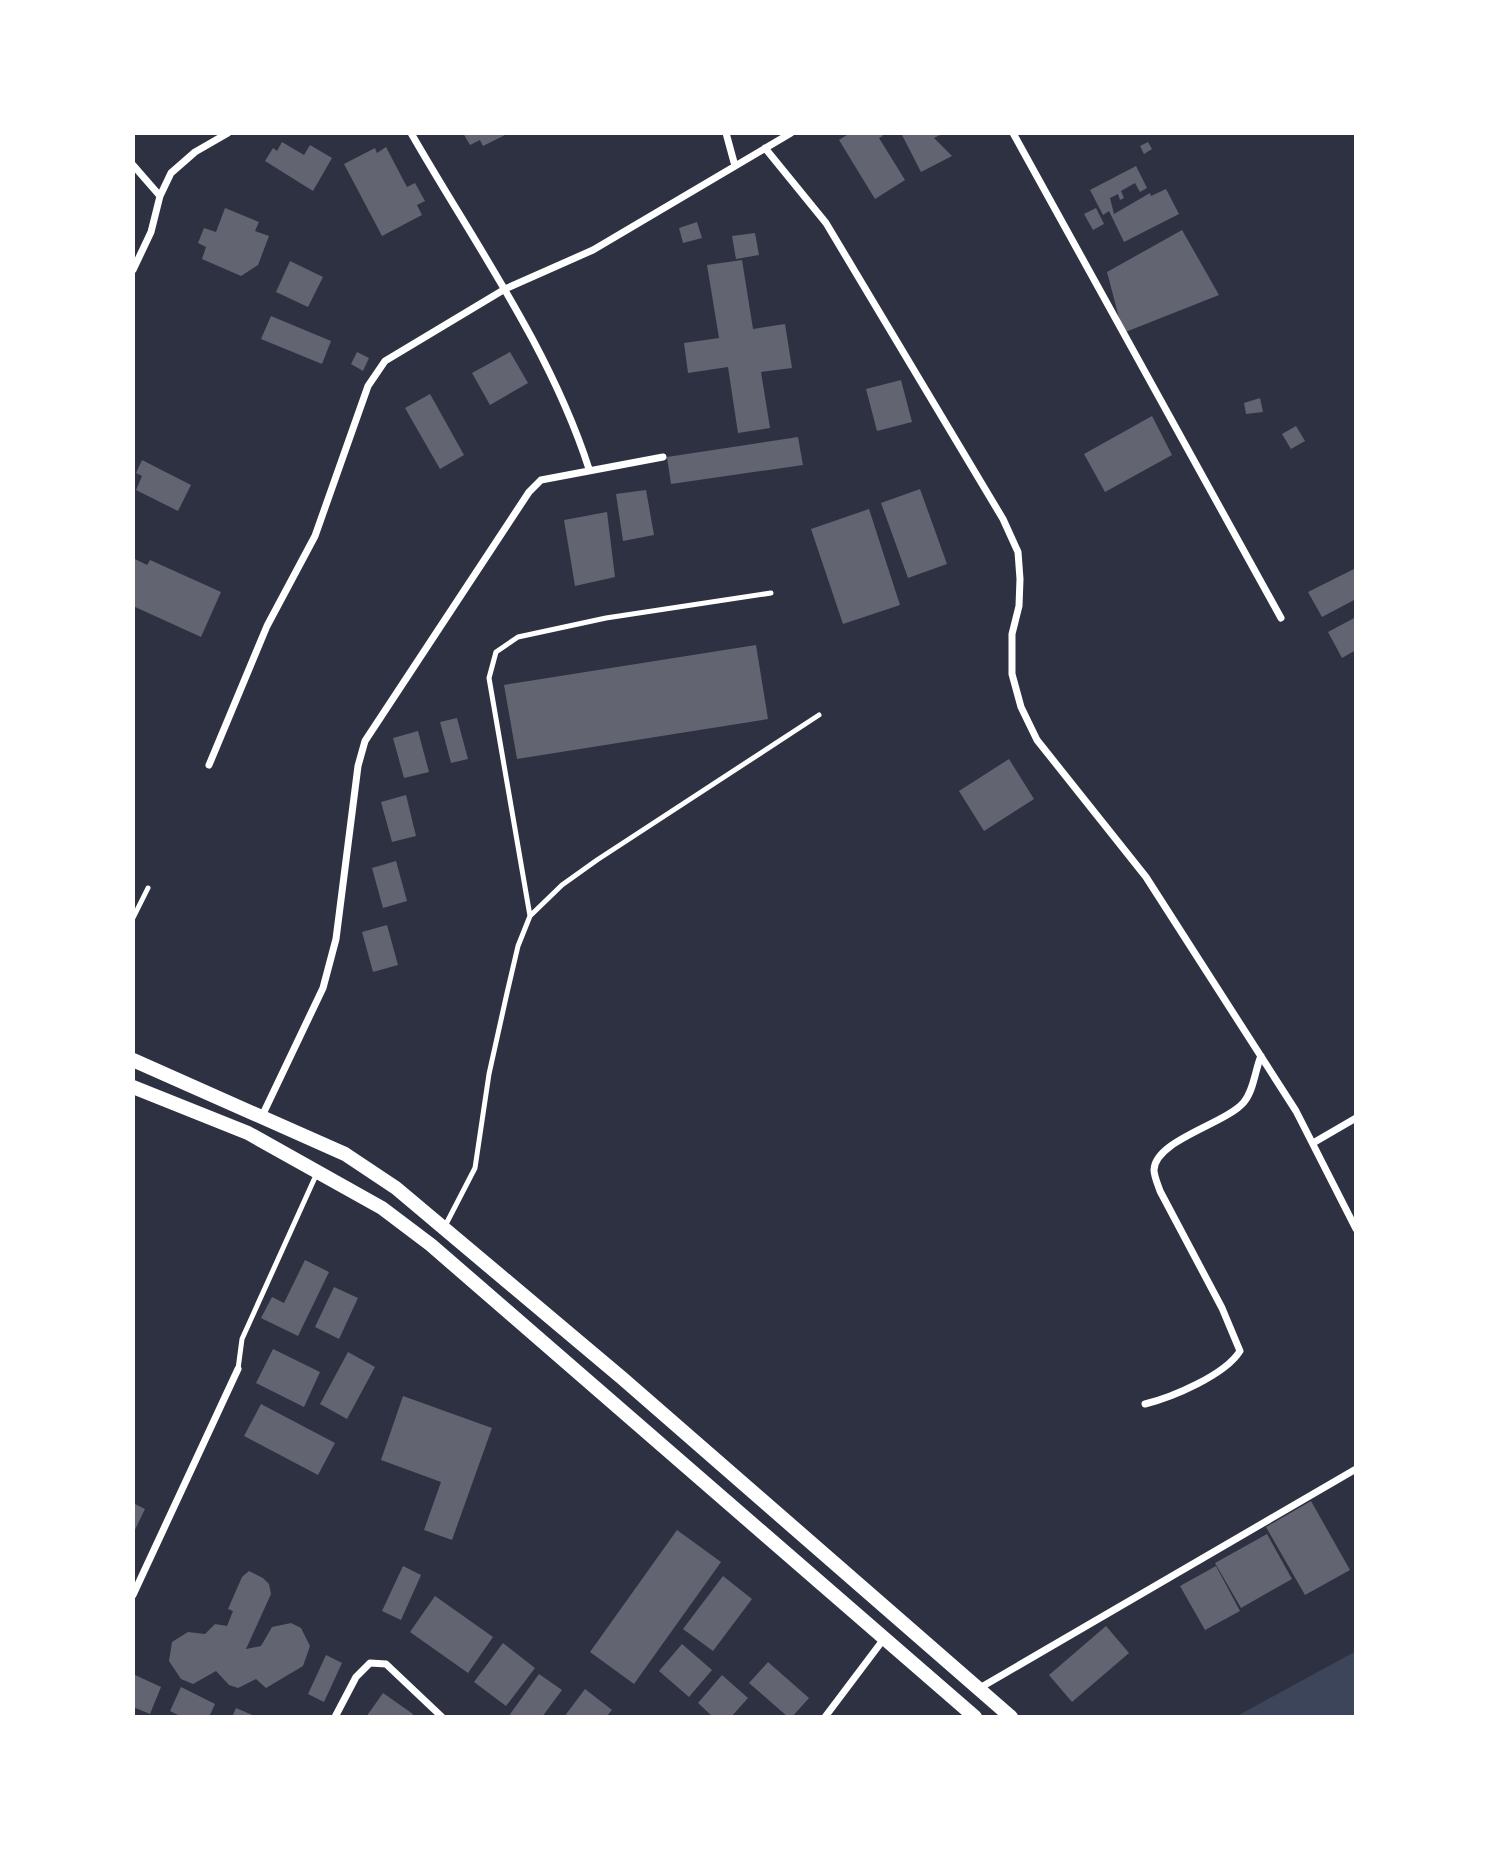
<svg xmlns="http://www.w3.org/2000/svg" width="1489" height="1850" font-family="'Roboto Serif',serif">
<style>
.green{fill:#3c4559}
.building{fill:#626471}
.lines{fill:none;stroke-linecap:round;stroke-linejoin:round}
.service{stroke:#fff;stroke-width:5}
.minor{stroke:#fff;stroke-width:7}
.secondary{stroke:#fff;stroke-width:14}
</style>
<rect width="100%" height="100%" fill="#2d3142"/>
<!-- green -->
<path class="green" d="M1356 1651V1717H1235Z"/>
<!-- building -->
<path class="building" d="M463 133H509L483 146 480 140 470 145Z
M850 133H881L883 136 879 138 905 180 875 199 839 140Z
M901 133H944L934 138 952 156 921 172Z
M282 142 304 155 310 145 332 158 313 191 265 161 273 148 277 151Z
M1148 142 1152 149 1144 154 1140 146Z
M386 147 407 187 415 183 425 201 417 205 422 215 382 236 344 164 375 148 377 153Z
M1136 166 1147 188 1140 192 1135 183 1121 191 1124 198 1120 200 1118 194 1110 198 1114 214 1150 193 1151 196 1166 189 1179 214 1124 242 1109 211 1103 215 1090 190Z
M225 208 259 222 255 231 269 236 258 265 241 276 202 259 206 247 198 243 204 228 216 232Z
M1096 208 1104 224 1093 230 1084 214Z
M697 222 702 238 683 243 679 228Z
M1182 230 1219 295 1123 333 1107 272Z
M755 233 759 255 736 259 732 236Z
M742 260 753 329 785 324 792 368 761 372 770 428 738 433 728 367 688 373 684 343 719 338 707 265Z
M290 261 323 277 308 307 276 292Z
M271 316 331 341 322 364 261 339Z
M357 352 369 358 363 371 351 364Z
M510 352 528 383 490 405 472 373Z
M901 380 912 422 877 431 866 389Z
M430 394 464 455 440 469 405 408Z
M1260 398 1263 412 1246 414 1244 403Z
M1152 416 1172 455 1105 492 1084 454Z
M1296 426 1305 441 1291 449 1282 434Z
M798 437 803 465 671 484 667 457Z
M142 460 191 485 178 511 136 490 142 476 136 473Z
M920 489 947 564 908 578 881 503Z
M646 490 654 535 623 541 616 494Z
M869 509 900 605 843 624 811 529Z
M607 512 615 577 575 586 564 520Z
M133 558 147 565 150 560 221 592 201 637 133 606Z
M1356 568V599L1322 617 1308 592Z
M1356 617V650L1342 658 1328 632Z
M756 645 768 719 517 759 504 685Z
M457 718 468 759 451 763 440 722Z
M418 731 429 772 404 778 393 738Z
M1009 759 1034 799 984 831 959 791Z
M406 795 416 836 392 842 381 802Z
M396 861 407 901 383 908 372 868Z
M387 925 398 965 373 972 362 932Z
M305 1260 329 1272 298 1336 261 1318 272 1297 284 1303Z
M334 1287 358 1298 339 1339 315 1327Z
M273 1349 320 1372 304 1407 256 1383Z
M348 1352 375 1367 347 1419 320 1404Z
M403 1396 492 1428 452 1540 424 1530 441 1482 381 1460Z
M261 1404 335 1443 318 1475 244 1436Z
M1311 1501 1350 1570 1305 1595 1266 1527Z
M133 1503 145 1509 133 1534Z
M677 1530 721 1562 634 1684 590 1652Z
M1267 1534 1292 1579 1241 1608 1215 1563Z
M403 1566 421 1575 401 1620 382 1611Z
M1216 1566 1240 1611 1205 1630 1180 1586Z
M249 1571 263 1578 269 1584 271 1594 246 1649 261 1646 272 1627 291 1623 301 1628 310 1646 303 1666 266 1688 256 1679 238 1688 229 1685 216 1671 193 1684 181 1679 169 1661 172 1642 188 1632 205 1634 215 1624 227 1626 233 1611 228 1609 242 1577Z
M723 1576 752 1599 713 1651 683 1629Z
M435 1596 493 1637 468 1673 410 1632Z
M1106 1626 1129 1653 1072 1702 1049 1675Z
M503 1643 535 1668 506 1706 474 1682Z
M682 1644 712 1670 689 1697 659 1671Z
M326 1655 342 1663 324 1702 308 1694Z
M768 1662 809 1698 792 1717H788L749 1683Z
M133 1674 161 1687 150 1714 133 1707Z
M539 1674 562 1690 542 1717H508Z
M722 1675 748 1698 731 1717H713L698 1703Z
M181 1687 215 1704 209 1717H182L170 1711Z
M585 1689 612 1710 606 1717H564Z
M383 1693 413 1714 411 1717H366Z
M236 1708 257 1717H232Z"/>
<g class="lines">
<!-- service -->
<path class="service" d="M530 916 489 678 496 652 518 637 606 618 771 593
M133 918 148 888
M444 1228 475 1168 489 1074 507 993 518 946 530 916 562 885 597 860 819 715
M238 1369 242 1339 317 1173"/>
<!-- minor -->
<path class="minor" d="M411 133C474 243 550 348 589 469
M726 133 735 166
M1013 133 1281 618
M765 148 826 223 1003 519 1018 552 1020 579 1019 606 1012 634V674L1021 707 1037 740 1146 877 1296 1111 1356 1229
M133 165 160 196
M133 270 151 232 160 196 171 173 195 152 228 133
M209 765 267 626 315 536 368 386 385 361 505 289 593 250 791 133
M262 1116 323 988 336 939 358 766 365 741 529 492 541 480 663 457
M1313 1143 1356 1118
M1145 1404C1173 1397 1225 1375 1240 1351L1222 1308 1160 1191C1158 1185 1154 1176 1154 1170 1155 1140 1226 1124 1244 1102 1254 1090 1255 1070 1261 1056
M133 1595 238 1369
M978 1689 1356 1469
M335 1717 356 1677 370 1663 386 1664 442 1717
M825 1717 883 1640"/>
<!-- secondary -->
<path class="secondary" d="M133 1060 345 1154 396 1188 622 1378 1011 1717
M133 1087 248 1133 382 1208 431 1245 975 1717"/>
</g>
<!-- border -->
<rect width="1489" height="1850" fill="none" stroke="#ffffff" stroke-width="270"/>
</svg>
